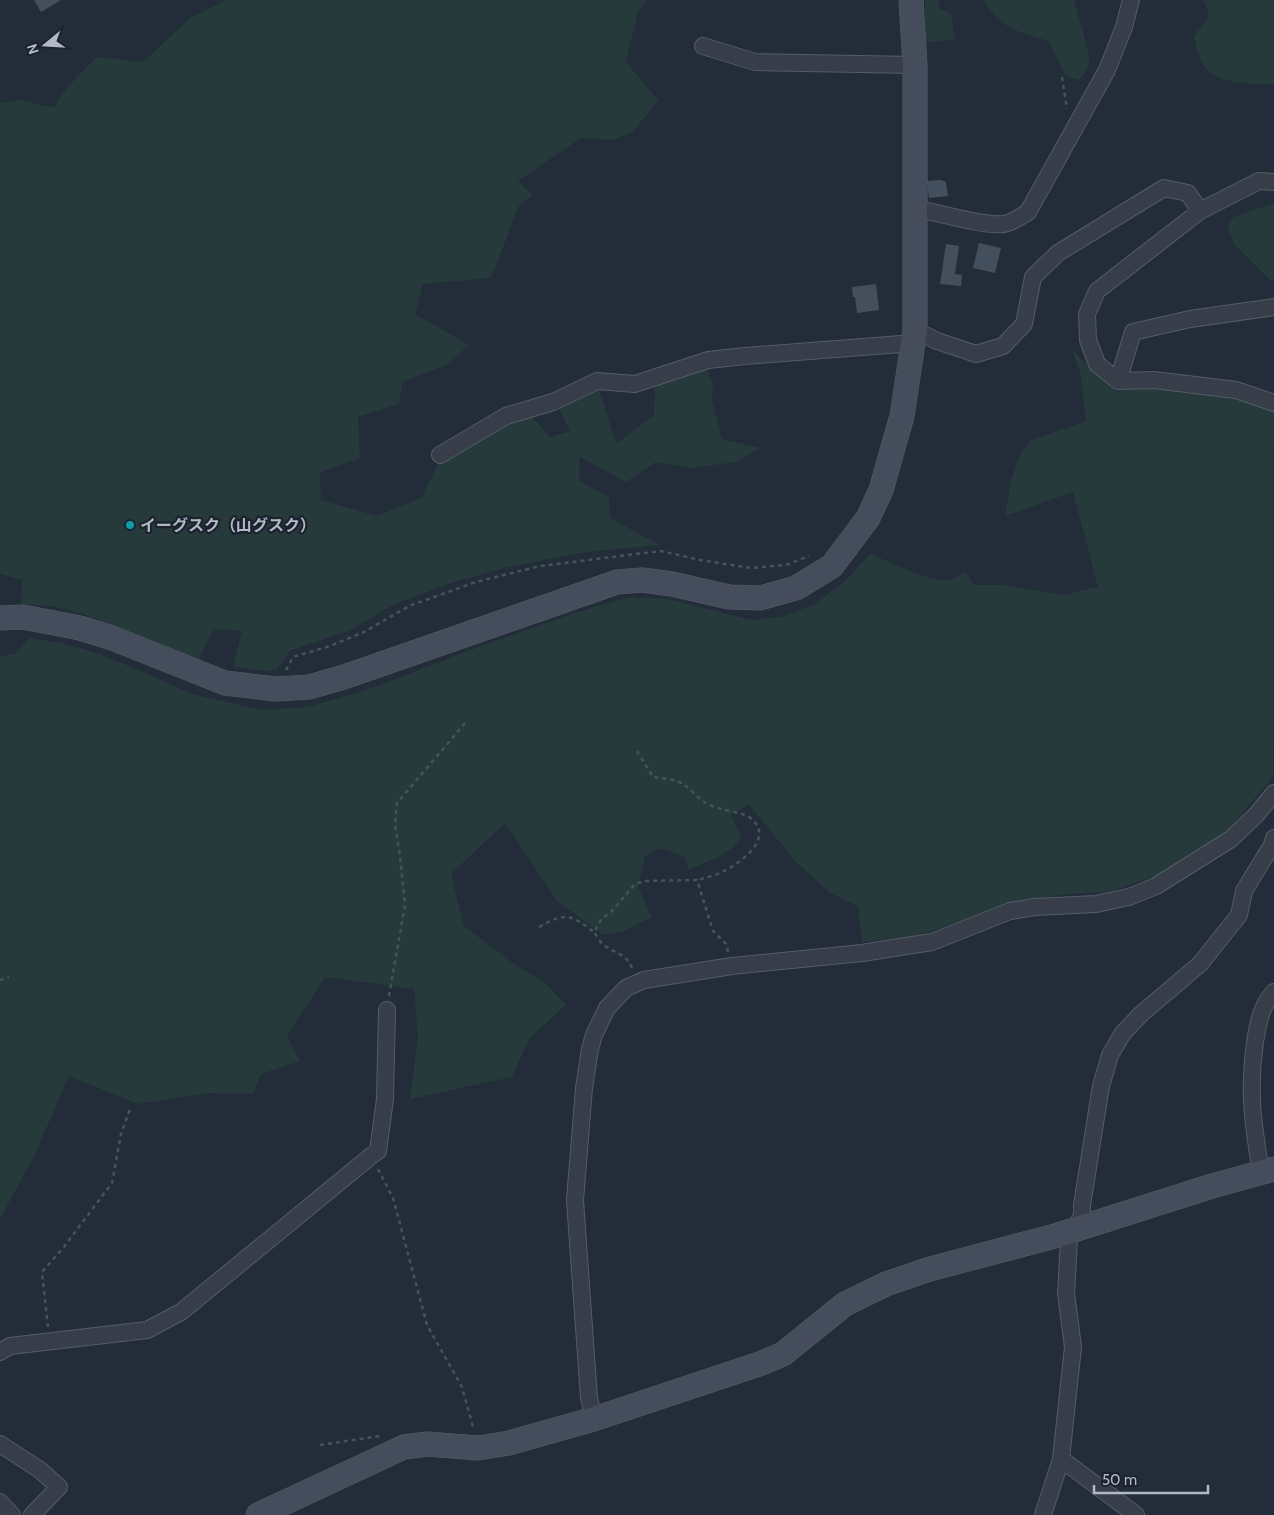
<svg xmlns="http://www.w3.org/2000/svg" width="1274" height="1515" font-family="Cabin,'Noto Sans JP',sans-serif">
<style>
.green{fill:#26393b}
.building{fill:#444f5e}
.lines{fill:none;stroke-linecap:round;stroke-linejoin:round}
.street-casing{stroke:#555c68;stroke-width:18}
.secondary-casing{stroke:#555c68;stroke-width:25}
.path{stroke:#435558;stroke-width:2.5;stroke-dasharray:4 4;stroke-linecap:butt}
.street{stroke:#373e4a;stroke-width:16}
.secondary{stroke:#454d5d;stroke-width:24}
.culture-dot{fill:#0f9aa8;stroke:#1c232f;stroke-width:2}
.labels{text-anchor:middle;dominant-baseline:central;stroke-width:4.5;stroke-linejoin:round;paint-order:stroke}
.poi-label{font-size:16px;font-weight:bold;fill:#b2b9c6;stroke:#1c232f;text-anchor:start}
</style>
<rect width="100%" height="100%" fill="#232c39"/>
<!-- green -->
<path class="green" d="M226 0H646L638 12 626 62 658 100 633 132 612 140 581 138 518 181 532 195 519 206 491 278 423 284 415 314 469 345 447 365 403 381 399 404 358 417 360 458 320 473 321 500 377 516 421 498 440 460 507 422 529 414 550 437 570 431 558 407 599 388 616 444 654 415 655 383 707 368 713 385 712 402 722 439 760 448 736 462 691 468 656 462 626 482 580 457 579 481 609 497 610 518 660 545 586 552 504 568 451 583 393 605 351 630 290 651 277 669 268 671 233 667 242 631 214 629 199 659C154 645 112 622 66 609 52 605 35 606 21 604L22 580 0 574V103L22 100 54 108 65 90 96 57 143 62 190 18Z
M925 0H939V8L951 14 955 39 925 43Z
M983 0H1074L1090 58 1087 70 1079 80 1066 76 1048 41C1016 31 1003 30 983 0Z
M1202 0H1274V85C1251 83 1215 86 1202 63 1198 55 1196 45 1194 36L1209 17 1206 5Z
M1274 203V281L1269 279 1234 244 1228 230 1231 218Z
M1072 349 1088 366 1115 391 1161 387 1225 396 1265 406 1274 410 1273 777 1227 832 1161 874 1109 892 1077 893 1018 901 912 938 862 942 858 906 830 893 796 862 749 805 731 815 741 837 734 847 718 857 689 870 684 856 659 848 645 856 638 887 652 917 624 931 603 935 557 901 505 823 451 874 464 926 513 963 544 982 566 1005 529 1039 512 1077 410 1099 418 1038 414 989 325 977 287 1036 300 1061 261 1074 253 1094 209 1093 138 1104 69 1076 36 1152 0 1219V656L15 654 30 638 61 643 94 652 139 670 192 694 262 710 308 707 369 689 497 640 587 609 631 597 669 599 751 620 781 617 815 604 845 581 870 554C890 562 924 579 944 580 953 580 959 576 966 572L974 585H1002L1064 595 1098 587 1073 492 1005 516 1011 481 1019 456 1031 440 1086 421 1081 376Z"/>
<!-- building -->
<path class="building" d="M34 0H61L41 12Z
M941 180 946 182 948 196 929 198 927 181Z
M979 243 1001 248 995 273 973 268Z
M946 244 959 246 955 274 962 275 961 286 940 284Z
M876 284 879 310 857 313 855 297H853L852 287Z"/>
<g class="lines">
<defs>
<path id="street" d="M703 46 755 62 915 65
M1274 182 1259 181 1200 211 1097 291 1087 314 1088 340 1097 364 1118 381 1154 380 1236 390 1274 403
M916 209C938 212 985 227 1004 224 1014 222 1020 217 1028 212L1107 70 1124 27 1131 0
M915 330 937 341 976 354 1003 346 1024 324 1033 277 1058 253 1164 188 1188 193 1200 211
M1118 381 1133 332 1190 319 1274 307
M440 455 506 416 553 402 597 381 635 384 708 360 745 356 914 343
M1261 1172C1253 1125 1248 1090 1255 1042 1258 1024 1261 1005 1274 992
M0 1352 10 1346 147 1330 181 1312 371 1156 378 1151 385 1099 387 1010
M594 1419 589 1398 575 1200 584 1088 590 1049 594 1035 607 1008 626 988 644 980 732 966 862 953 932 942 1010 911 1035 907 1096 904 1129 897 1156 886 1231 839 1257 814 1274 793
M0 1444 40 1470 59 1487 32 1515
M1061 1459 1136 1515
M0 1502 12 1515
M1043 1515 1061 1459 1073 1347 1066 1293 1069 1239 1082 1216V1205L1101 1086 1110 1055 1123 1033 1141 1014 1200 964 1239 915 1244 891 1272 845 1274 838"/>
<path id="secondary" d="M0 618 23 617 80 628 112 638 225 683 276 689 309 687 344 677 617 582 642 580 672 584 729 597 760 598 796 588 832 566 868 518 881 490 902 416 915 330V65L911 0
M258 1515 404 1447 427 1444 478 1448 509 1443 594 1419 762 1363 783 1354 845 1304 886 1284 930 1269 1055 1236 1212 1186 1274 1169"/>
</defs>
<!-- street casing -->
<use href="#street" class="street-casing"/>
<!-- secondary casing -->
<use href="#secondary" class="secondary-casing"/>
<!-- path -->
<path class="path" d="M1062 77 1067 109
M286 670 293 657 330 646 364 632 409 606 476 582 540 566 661 551 700 560 751 568 786 565 809 556
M637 751 653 777C661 778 672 779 679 782 688 785 697 798 706 803 717 810 741 812 749 817 777 837 741 863 722 872 714 876 705 878 697 880
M539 927C566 912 570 914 594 932
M632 968C626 953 615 954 604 945 600 942 597 936 594 932L602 918 611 912 635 884 645 881 697 880 713 931 726 944 728 952
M0 980 9 977
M389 996 405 905 400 856 395 825 397 803 466 722
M378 1169 393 1198 427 1325 462 1387 473 1427
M48 1327 42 1272 63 1248 112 1183 121 1134 130 1109
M320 1445 380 1436"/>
<!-- street -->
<use href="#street" class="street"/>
<!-- secondary -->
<use href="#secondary" class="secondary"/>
</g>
<!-- markers -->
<circle class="culture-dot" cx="130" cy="525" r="5"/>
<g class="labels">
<!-- poi labels -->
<g class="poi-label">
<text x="140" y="525">イーグスク（山グスク）</text>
</g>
</g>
<!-- north arrow -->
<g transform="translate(45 45) rotate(252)" stroke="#1c232f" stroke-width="4" paint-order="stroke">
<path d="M0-4L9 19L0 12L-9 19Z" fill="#b2b9c6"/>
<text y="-8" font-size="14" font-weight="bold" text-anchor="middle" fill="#b2b9c6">N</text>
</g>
<!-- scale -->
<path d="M1094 1485v8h114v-8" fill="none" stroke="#b2b9c6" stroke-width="2.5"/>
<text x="1102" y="1485" font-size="15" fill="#b2b9c6" stroke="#1c232f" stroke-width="4" paint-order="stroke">50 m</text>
</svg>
